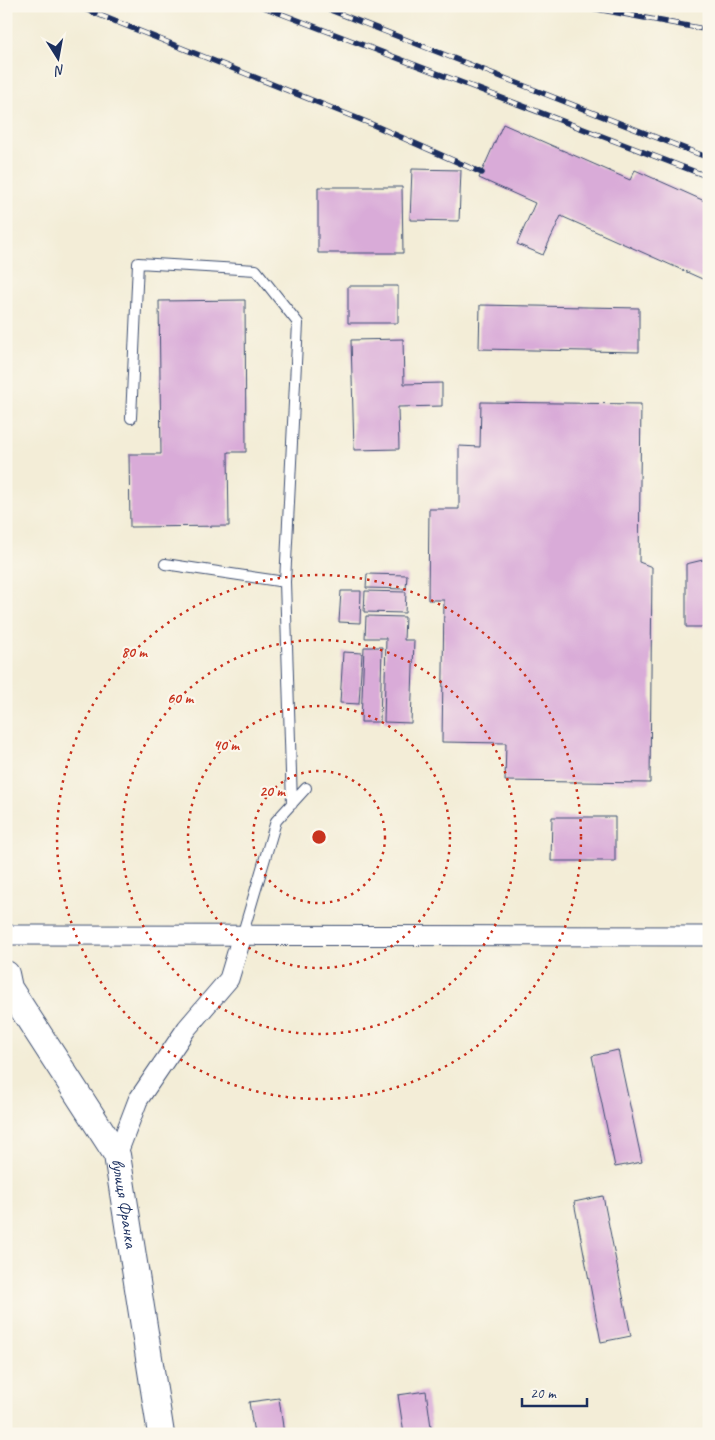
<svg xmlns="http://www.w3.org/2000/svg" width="715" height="1440" font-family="Caveat,sans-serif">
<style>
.building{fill:#d9abd8}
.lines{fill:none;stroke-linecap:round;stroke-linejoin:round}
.lane-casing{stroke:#3b4c70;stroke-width:12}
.street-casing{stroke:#3b4c70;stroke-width:21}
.secondary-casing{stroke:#3b4c70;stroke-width:28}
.lane{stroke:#fff;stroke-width:10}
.street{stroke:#fff;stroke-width:19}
.secondary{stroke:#fff;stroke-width:26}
.rail-casing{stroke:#1b2f5e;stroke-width:5.5}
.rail{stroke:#fbf7ec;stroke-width:4;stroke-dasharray:11;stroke-linecap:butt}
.ring{fill:none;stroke:#c8321e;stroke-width:2.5;stroke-dasharray:2.5 5}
.labels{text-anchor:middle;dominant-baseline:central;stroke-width:4.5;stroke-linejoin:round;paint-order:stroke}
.street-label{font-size:18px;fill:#1b2f5e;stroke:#fbf7ec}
.centre{fill:#c8321e;stroke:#fbf7ec;stroke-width:2.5}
.ring-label{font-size:15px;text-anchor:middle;font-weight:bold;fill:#c8321e;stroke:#fbf7ec;stroke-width:4.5;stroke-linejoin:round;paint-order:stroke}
</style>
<rect width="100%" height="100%" fill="#fbf7ec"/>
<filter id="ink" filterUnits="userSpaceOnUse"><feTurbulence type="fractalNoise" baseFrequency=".02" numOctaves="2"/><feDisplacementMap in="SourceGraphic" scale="10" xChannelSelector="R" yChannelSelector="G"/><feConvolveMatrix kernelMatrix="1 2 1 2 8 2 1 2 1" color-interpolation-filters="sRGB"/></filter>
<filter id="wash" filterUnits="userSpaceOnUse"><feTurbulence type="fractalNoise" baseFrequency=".0096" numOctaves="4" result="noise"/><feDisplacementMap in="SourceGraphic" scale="20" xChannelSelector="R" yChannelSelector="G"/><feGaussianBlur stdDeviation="1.12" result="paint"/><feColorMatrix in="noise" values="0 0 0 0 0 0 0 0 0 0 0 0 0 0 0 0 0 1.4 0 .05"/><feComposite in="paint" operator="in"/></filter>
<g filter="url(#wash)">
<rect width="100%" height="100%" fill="#f3edd7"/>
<g id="blocks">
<!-- building -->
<path class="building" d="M503 124 630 180 635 170 709 203V282L561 216 543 255 517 244 535 203 479 178Z
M412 169 461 170 459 221 410 220Z
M318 187H402L403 253H318Z
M348 286H398V323H348Z
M245 300 246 452H228L229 526 130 527 129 454H161L159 301Z
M480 305 639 308V352L479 349Z
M403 339 404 384 442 383V406L398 407 399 449 354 450 351 340Z
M481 402 641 404 639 562 652 567 650 783 505 781 506 743 442 742 444 600H428L429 509H459V446L480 447Z
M707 454 709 627H686V564L707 559Z
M367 574 407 575 406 589 366 588Z
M341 591H361L360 623 339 622Z
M365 591 406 592 405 613 364 612Z
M366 616 405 617 404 640H414L411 723 384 722 386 638H365Z
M364 647H382L380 722H361Z
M343 652 362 653 359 704 340 703Z
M552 817H615V861H551Z
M618 1050 642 1162 615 1167 592 1056Z
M603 1196 631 1336 601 1342 574 1202Z
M426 1391 432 1434H404L398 1395Z
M279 1398 284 1434H254L249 1402Z"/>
</g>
</g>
<g filter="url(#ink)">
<use href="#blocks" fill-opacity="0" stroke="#3b4c70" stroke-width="1"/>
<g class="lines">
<defs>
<path id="lane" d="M131 418 138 263 256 270 298 323 285 582
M165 564 285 582 292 804
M242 936 276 821 306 788"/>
<path id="street" d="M6 935 709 936
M117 1155 138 1100 187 1028 229 979 242 936"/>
<g id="secondary">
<path id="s1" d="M6 974 9 988 117 1155 161 1434"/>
</g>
</defs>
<!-- lane casing -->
<use href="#lane" class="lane-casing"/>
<!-- street casing -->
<use href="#street" class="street-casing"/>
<!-- secondary casing -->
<use href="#secondary" class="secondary-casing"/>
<!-- lane -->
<use href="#lane" class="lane"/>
<!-- street -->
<use href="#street" class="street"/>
<!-- secondary -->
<use href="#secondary" class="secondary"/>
<defs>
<path id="rail" d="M77 6 369 123 482 173
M261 6 709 177
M320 6 709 158
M581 6 709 30"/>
</defs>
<!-- rail casing -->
<use href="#rail" class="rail-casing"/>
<!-- rail -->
<use href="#rail" class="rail"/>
</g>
</g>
<!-- distance rings -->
<g class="ring">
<circle cx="319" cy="837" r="66"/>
<circle cx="319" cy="837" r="131"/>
<circle cx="319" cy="837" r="197"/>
<circle cx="319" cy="837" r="262"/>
</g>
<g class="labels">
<!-- street labels -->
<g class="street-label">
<text stroke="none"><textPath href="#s1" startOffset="262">вулиця Франка</textPath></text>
</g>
</g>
<circle cx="319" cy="837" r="8" class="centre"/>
<g class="ring-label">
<text x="134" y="657">80 m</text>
<text x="180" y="703">60 m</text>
<text x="226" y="750">40 m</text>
<text x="272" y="796">20 m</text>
</g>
<!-- margin -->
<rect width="715" height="1440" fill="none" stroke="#fbf7ec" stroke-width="25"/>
<!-- north arrow -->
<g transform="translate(58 58) rotate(169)" stroke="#fbf7ec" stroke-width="4" paint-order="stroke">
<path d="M0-4L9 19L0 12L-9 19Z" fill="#1b2f5e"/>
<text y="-8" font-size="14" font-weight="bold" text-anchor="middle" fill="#1b2f5e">N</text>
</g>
<!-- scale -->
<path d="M522 1398v8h65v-8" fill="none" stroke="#1b2f5e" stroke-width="2.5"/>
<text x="530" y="1398" font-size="15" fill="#1b2f5e" stroke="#fbf7ec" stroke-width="4" paint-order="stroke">20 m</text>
</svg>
